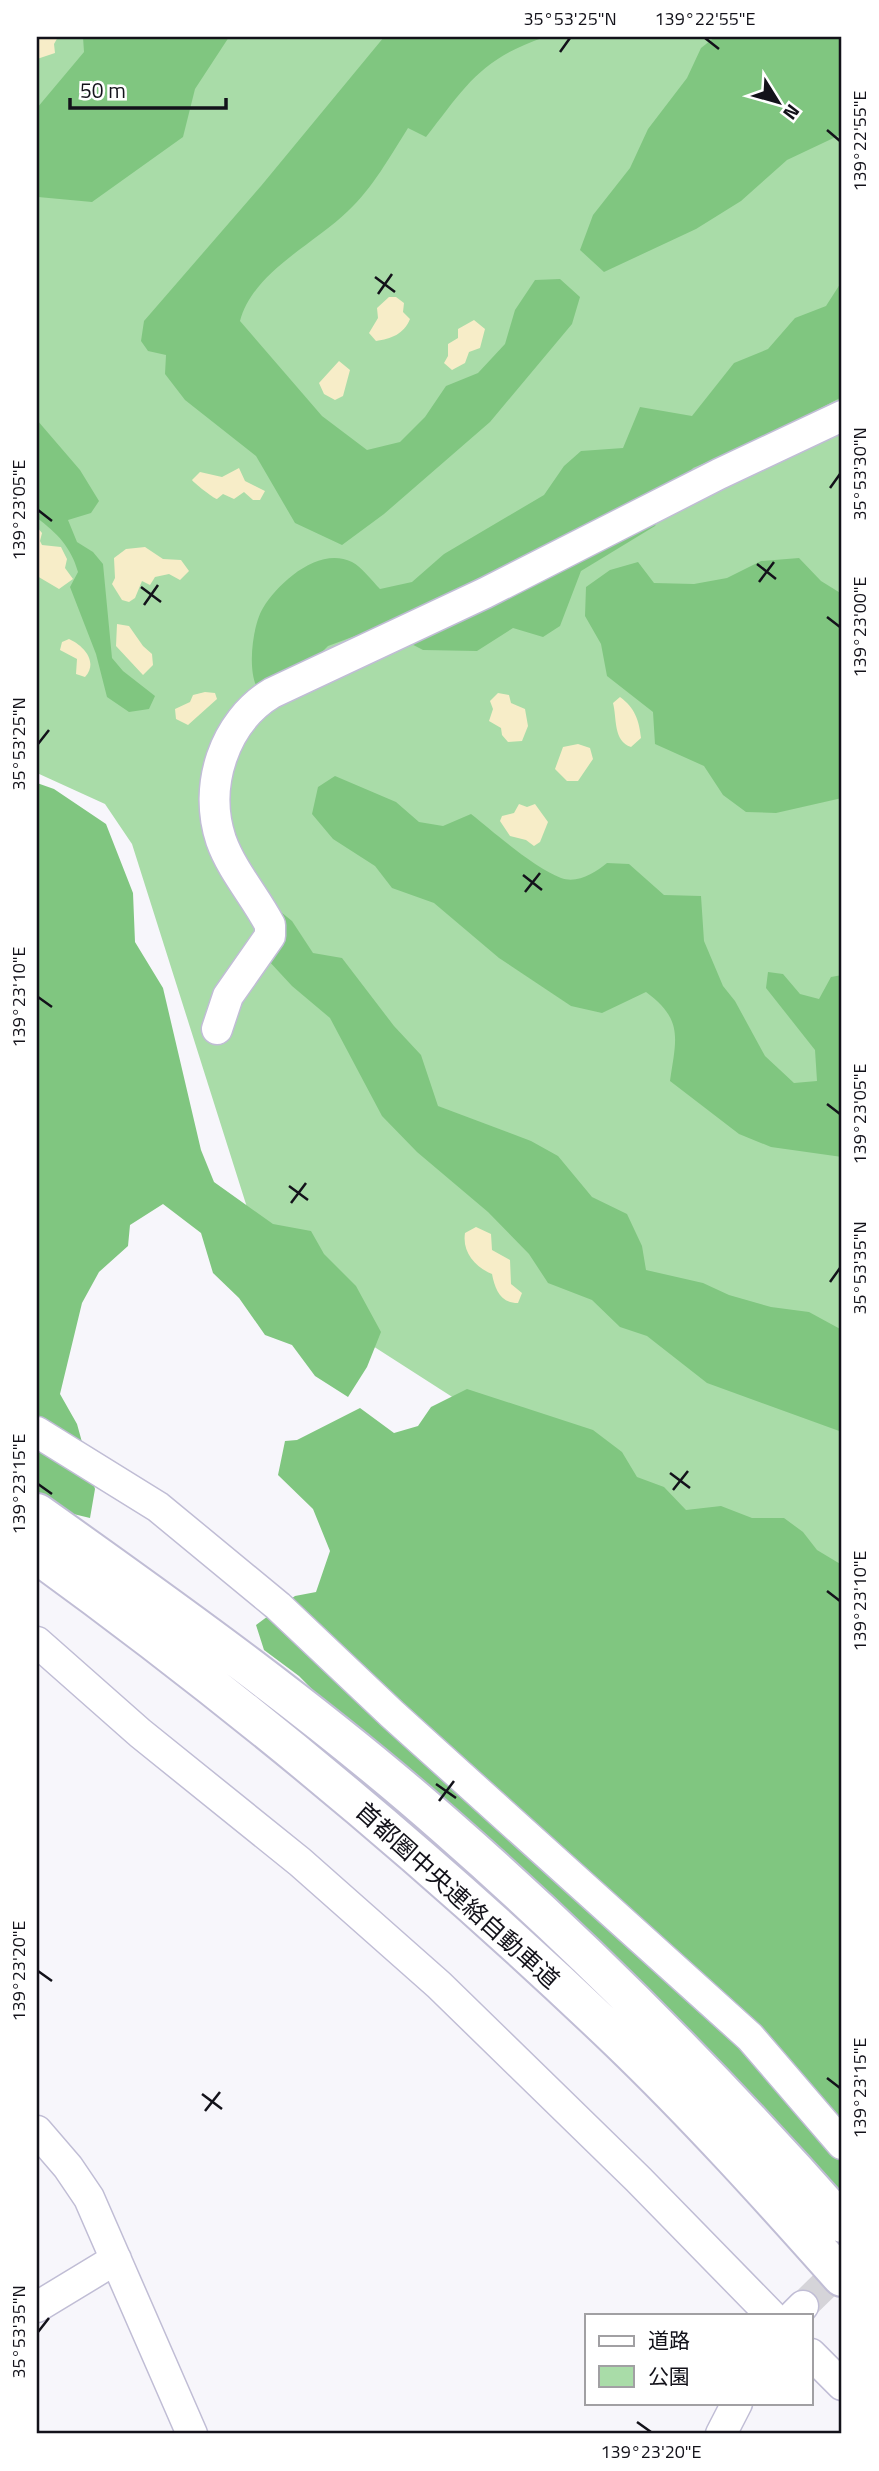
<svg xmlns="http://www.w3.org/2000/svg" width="879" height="2471" font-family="'Titillium Web','Noto Sans JP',sans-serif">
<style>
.green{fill:#a9dca8}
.forest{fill:#80c680}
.sand{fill:#f7edc8}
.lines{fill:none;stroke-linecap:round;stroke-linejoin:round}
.minor-tunnel{stroke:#d5d4d9;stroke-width:30;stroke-dasharray:30 15;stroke-linecap:butt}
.minor-casing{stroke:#c0bdd5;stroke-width:33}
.highway-casing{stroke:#c0bdd5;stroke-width:42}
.minor{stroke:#fff;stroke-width:30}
.highway{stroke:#fff;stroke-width:38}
.ticks{fill:none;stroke:#13121a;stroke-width:2.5}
.labels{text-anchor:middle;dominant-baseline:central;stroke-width:6;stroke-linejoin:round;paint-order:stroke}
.street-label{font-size:24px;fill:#13121a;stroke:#fff}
.neatline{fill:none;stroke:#13121a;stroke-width:2.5}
.ticks-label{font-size:18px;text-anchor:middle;fill:#13121a}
</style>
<rect width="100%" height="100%" fill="#f7f6fb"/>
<!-- green -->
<path class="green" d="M37 37H842V1647L270 1280 132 844 105 804 37 773Z"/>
<!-- forest -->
<path class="forest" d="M83 37H229L195 89 183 137 92 202 38 197 37 108 84 52Z
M384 37H545C480 59 466 86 426 137L408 128C391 155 372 189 348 211 313 245 253 272 240 321L322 416 367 450 400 442 425 417 446 386 478 373 505 344 515 310 535 280 560 279 580 297 572 324 490 422 384 514 342 545 295 523 256 456 185 400 165 374 166 355 148 351 141 341 144 321 261 186Z
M715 37H842V134L787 160 741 201 696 229 604 272 580 250 593 215 630 168 648 129 687 78 701 48Z
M842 281V397L755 442 693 468 673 494 655 526 581 571 560 626 543 637 513 628 477 651 423 650 396 636 363 633 328 646 306 668 260 692C246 676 252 626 263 608 279 582 319 546 352 562 362 567 372 581 380 589L412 582 444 554 544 495 564 466 581 451 623 448 640 407 692 416 734 363 768 349 795 318 826 306Z
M37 420 80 470 99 501 91 513 68 520 77 542 93 552 103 564 112 658 123 671 155 696 149 709 129 712 107 697 96 654 70 587 78 572C71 547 57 533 37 518Z
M799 558 821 581 842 594V798L776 813 746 812 723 795 704 766 655 744 653 712 607 676 601 644 585 616 586 587 610 570 638 562 654 583 694 584 727 578 761 561Z
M335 776 396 802 419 822 443 826 471 814C495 833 533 867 561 878 577 884 595 873 607 863L629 864 664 895 701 896 704 941 723 986 735 1001 765 1056 794 1083 817 1081 815 1050 766 988 768 972 783 974 800 994 819 999 831 977 842 975V1157L771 1147 739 1134 670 1081C676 1039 684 1020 646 992L602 1013 571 1006 499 958 434 903 392 888 375 866 333 839 312 814 318 787Z
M37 783 54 789 106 824 133 893 135 942 163 988 201 1150 214 1182 273 1224 311 1231 324 1254 356 1286 381 1332 367 1367 348 1397 315 1376 292 1345 265 1335 239 1298 213 1273 201 1233 163 1204 130 1225 128 1246 99 1272 82 1303 60 1394 77 1424 95 1489 90 1518 61 1511 37 1491Z
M271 904 292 921 313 953 342 958 394 1026 421 1055 438 1106 531 1141 558 1156 592 1197 627 1214 642 1246 646 1270 703 1283 729 1295 771 1307 809 1312 842 1330V1432L707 1383 647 1336 620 1327 592 1300 548 1283 529 1254 488 1212 417 1152 382 1116 330 1018 292 986 267 959Z
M467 1389 593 1430 622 1452 637 1477 664 1487 686 1510 721 1506 752 1518H784L803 1532 817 1550 842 1565V2192L805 2162 367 1745 299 1676 264 1650 256 1625 295 1596 316 1592 330 1551 313 1509 278 1475 285 1441 297 1440 360 1408 394 1433 418 1426 431 1407Z"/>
<!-- sand -->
<path class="sand" d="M37 37H58L54 44 55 53 37 59Z
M396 297 404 303 403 312 410 319C404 334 391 339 376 341L369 333 378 318 377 308 389 297Z
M474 320 485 329 480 348 469 352 465 363 452 370 444 363 448 356V344L458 338V329Z
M339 361 350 370 343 396 335 400 324 394 319 383Z
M239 468 245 481 265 491 260 500H253L244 492 234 499 223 494 217 499C213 498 194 483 192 480L200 472 222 477Z
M37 527 42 533 40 541 42 545 61 547 67 559 65 568 73 579 59 589 37 576Z
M145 547 163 559 181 560 189 571 180 580 169 574 155 577 150 585 142 581 135 598 129 602 122 600 112 584 115 578 114 558 126 549Z
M117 624 129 626 143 646 152 654 153 665 143 675 116 646Z
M69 639C83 645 99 662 85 677L76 674 77 659 60 650 62 642Z
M205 692 215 693 217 699 188 725 176 719 175 709 190 702 193 695Z
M498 693 509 695 511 703 525 709 528 726 522 741 508 742 502 735 501 728 489 721 493 709 490 701Z
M620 697C635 708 639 720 641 738L631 747C613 741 617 718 613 703Z
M578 744 590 748 593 759 578 781H567L555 769 563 747Z
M519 804 527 807 535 804 548 822 540 842 534 846 526 840 510 836 500 821 502 816 514 813Z
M476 1227 491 1234 492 1250 510 1260 511 1284 522 1293 518 1303C500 1303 495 1289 492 1274 475 1267 462 1252 465 1233Z"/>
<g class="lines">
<!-- minor-tunnel -->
<path class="minor-tunnel" d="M803 2306 842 2268"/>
<defs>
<path id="minor" d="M217 1029 228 996 270 936V925C255 896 232 871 221 840 203 786 224 722 272 693L485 593 719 474 842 416
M37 1432 158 1507 278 1606 392 1714 750 2037 842 2144
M37 1642 140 1733 300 1862 439 1985 638 2179 771 2315
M37 2131 68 2167 89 2198 192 2434
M37 2307 116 2259
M794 2315 803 2306
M811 2354 842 2385
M721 2434 737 2403"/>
<path id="highway" d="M37 1513C178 1613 319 1714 449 1829 588 1951 720 2085 842 2223
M37 1554C241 1702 435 1864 618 2039 696 2114 770 2196 842 2277"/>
</defs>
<!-- minor casing -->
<use href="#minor" class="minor-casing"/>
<!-- highway casing -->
<use href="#highway" class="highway-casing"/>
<!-- minor -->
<use href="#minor" class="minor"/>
<!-- highway -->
<use href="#highway" class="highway"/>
</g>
<!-- ticks -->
<path class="ticks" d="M705 38 719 49M560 52 570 38M827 130 840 141M375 277 395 292M378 294 392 274M830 488 840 474M38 510 52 521M757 564 776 579M759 582 774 562M141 587 161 602M144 605 158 585M827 617 840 627M38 744 49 730M523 875 542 890M525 892 540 873M38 997 52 1007M827 1104 840 1114M289 1186 308 1200M291 1203 306 1183M830 1282 840 1268M670 1473 690 1488M38 1484 52 1494M673 1490 688 1471M827 1591 840 1601M436 1784 456 1798M439 1801 454 1781M38 1971 52 1981M827 2078 840 2088M202 2094 222 2109M205 2111 220 2092M38 2332 49 2318M637 2422 651 2432"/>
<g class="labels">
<!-- street labels -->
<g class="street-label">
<text transform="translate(458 1895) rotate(42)">首都圏中央連絡自動車道</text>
</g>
</g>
<!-- border -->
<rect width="879" height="2471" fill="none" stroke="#ffffff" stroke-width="77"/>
<!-- legend -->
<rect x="585" y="2314" width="228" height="91" fill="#ffffff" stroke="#a1a0a3" stroke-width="2"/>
<rect x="599" y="2336" width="35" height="10" fill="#ffffff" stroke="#a1a0a3" stroke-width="2"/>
<text x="648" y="2348" font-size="21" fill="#13121a">道路</text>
<rect x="599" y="2366" width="35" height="21" fill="#a9dca8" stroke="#a1a0a3" stroke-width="2"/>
<text x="648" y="2384" font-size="21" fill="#13121a">公園</text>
<!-- north arrow -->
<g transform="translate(778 102) rotate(127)" stroke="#ffffff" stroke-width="5" paint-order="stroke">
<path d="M0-5L12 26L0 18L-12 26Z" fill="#13121a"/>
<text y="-10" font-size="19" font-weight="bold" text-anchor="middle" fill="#13121a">N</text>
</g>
<!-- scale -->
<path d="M70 98v10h156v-10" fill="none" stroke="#13121a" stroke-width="3.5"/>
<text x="80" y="98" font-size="21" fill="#13121a" stroke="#ffffff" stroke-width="5" paint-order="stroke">50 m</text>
<rect x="38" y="38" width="802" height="2394" class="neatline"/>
<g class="ticks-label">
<text x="570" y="25">35°53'25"N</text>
<text x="705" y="25">139°22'55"E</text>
<text transform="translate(860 141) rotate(-90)" y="6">139°22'55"E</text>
<text transform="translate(860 474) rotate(-90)" y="6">35°53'30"N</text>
<text transform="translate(19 510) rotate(-90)" y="6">139°23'05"E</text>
<text transform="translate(860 627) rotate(-90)" y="6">139°23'00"E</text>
<text transform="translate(19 744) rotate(-90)" y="6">35°53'25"N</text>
<text transform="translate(19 997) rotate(-90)" y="6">139°23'10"E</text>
<text transform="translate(860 1114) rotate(-90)" y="6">139°23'05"E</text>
<text transform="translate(860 1268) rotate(-90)" y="6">35°53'35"N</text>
<text transform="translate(19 1484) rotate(-90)" y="6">139°23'15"E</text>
<text transform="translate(860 1601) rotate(-90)" y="6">139°23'10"E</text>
<text transform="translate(19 1971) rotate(-90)" y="6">139°23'20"E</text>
<text transform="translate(860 2088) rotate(-90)" y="6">139°23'15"E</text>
<text transform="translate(19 2332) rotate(-90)" y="6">35°53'35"N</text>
<text x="651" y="2458">139°23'20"E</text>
</g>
</svg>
